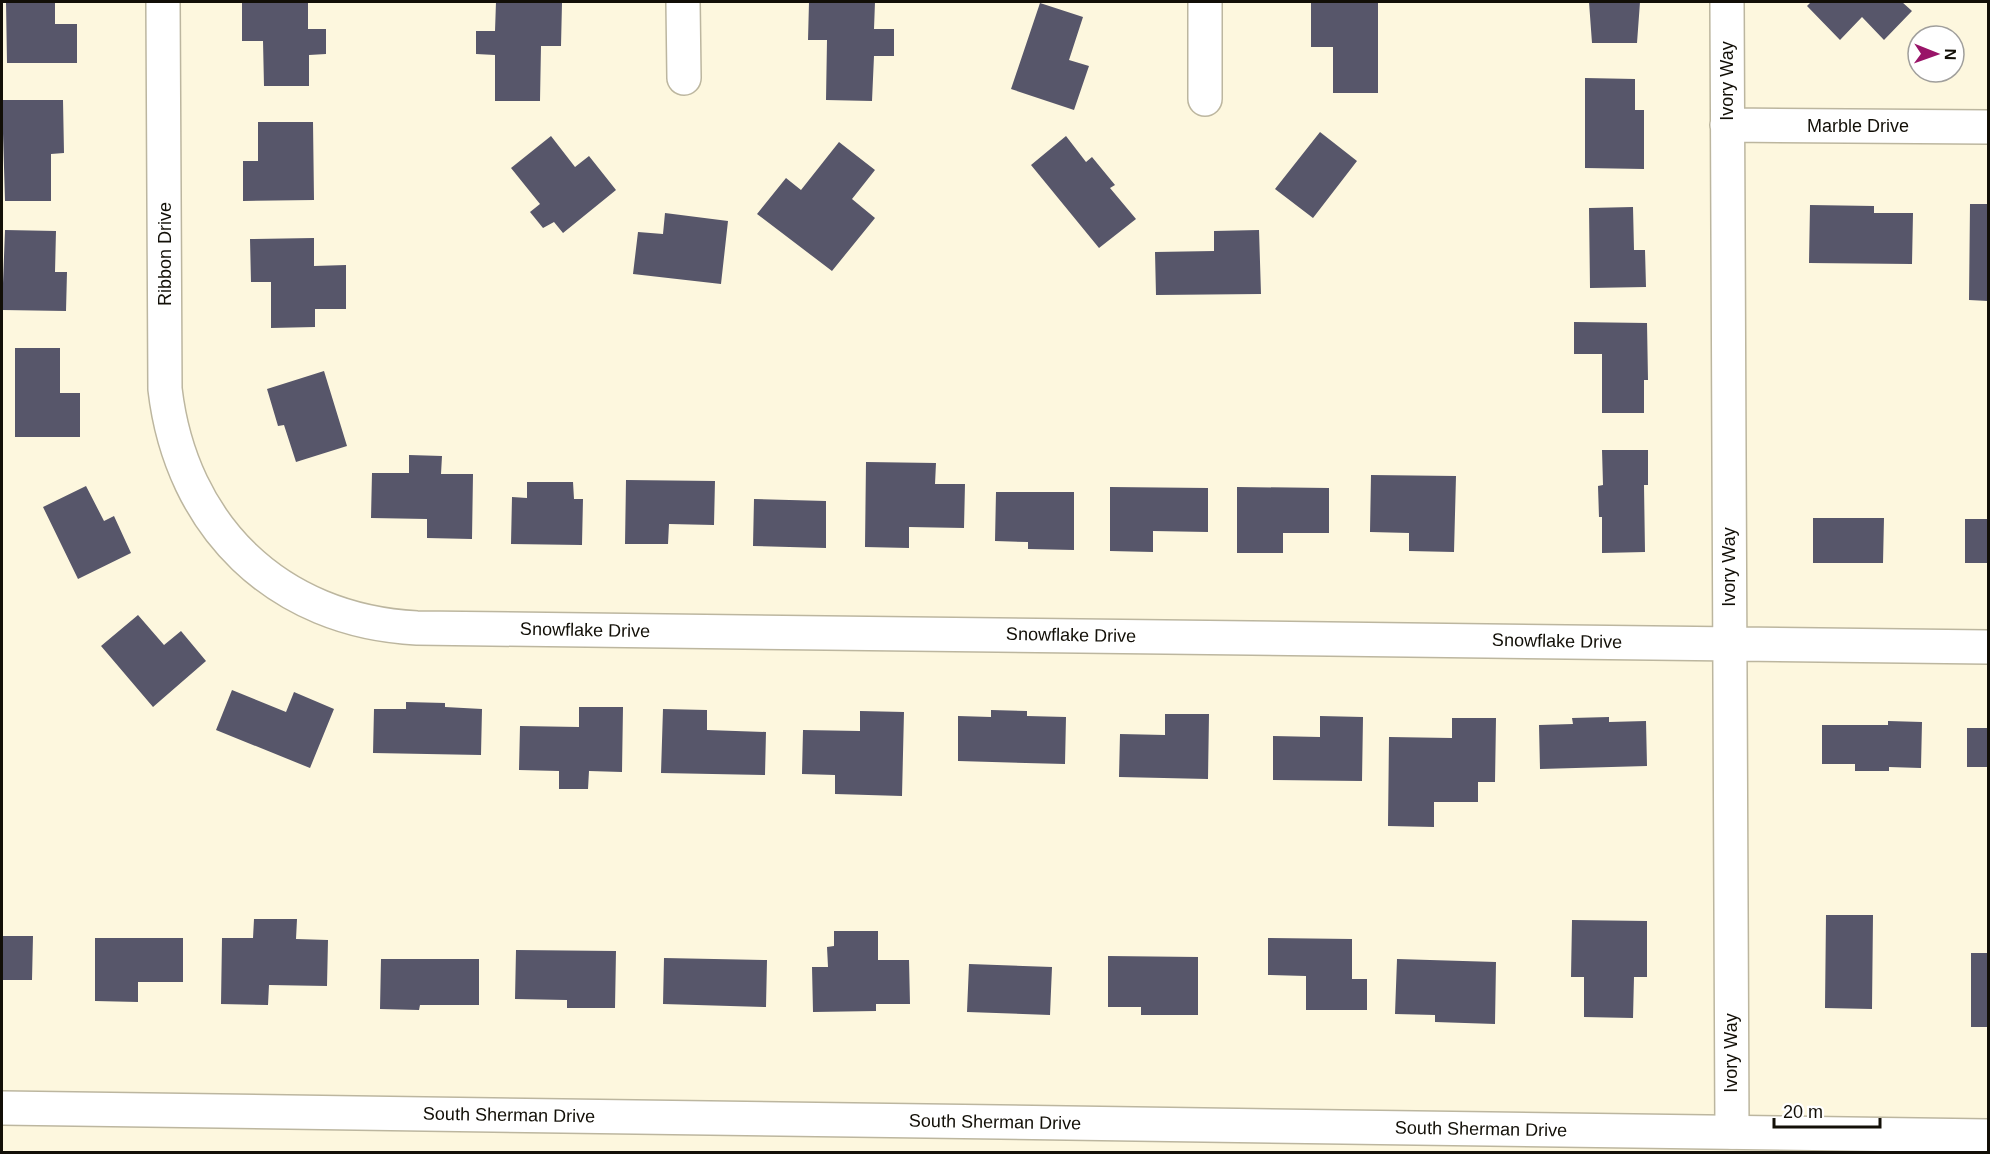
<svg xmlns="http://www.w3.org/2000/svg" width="1990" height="1154" font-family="Helvetica,sans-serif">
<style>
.building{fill:#57566a}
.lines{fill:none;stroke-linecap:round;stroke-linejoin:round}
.street-casing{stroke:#bcb69f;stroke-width:36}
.secondary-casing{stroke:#bcb69f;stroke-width:36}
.street{stroke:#fff;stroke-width:33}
.secondary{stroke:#fff;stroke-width:33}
.labels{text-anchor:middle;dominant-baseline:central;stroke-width:6;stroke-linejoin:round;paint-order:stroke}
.street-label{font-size:18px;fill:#120f07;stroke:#fff}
</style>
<rect width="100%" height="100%" fill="#fdf7de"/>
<!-- building -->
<path class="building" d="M6 2H55V24H77V63H7Z
M242 2H308V29H326V54L309 55V86H264L263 41H242Z
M496 2 562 3 561 46H541L540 101H495V55L476 54V31H495Z
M809 2H875L874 29H894V56H874L872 101 826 100 827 40H808Z
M1311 2H1378V93H1333V47H1311Z
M1589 2H1640L1637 43H1592Z
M1811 2H1902L1912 11 1884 40 1862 17 1840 40 1807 6Z
M1040 3 1083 17 1069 60 1089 66 1074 110 1011 89Z
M1585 78 1635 79V110H1644V169L1585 168Z
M2 100H63L64 153 51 154V201H5Z
M258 122H313L314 200 243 201V161H258Z
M1320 132 1357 161 1313 218 1275 189Z
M551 136 575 167 589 156 616 190 563 233 554 222 543 228 530 212 540 204 511 168Z
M1066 136 1086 162 1092 157 1115 185 1110 188 1136 219 1099 248 1031 165Z
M839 142 875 170 852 199 875 218 832 271 757 214 786 178 801 190Z
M1970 204H1988V301L1969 300Z
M1810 205 1874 206V213H1913L1912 264 1809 263Z
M1633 207 1634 250H1645L1646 287 1590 288 1589 208Z
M665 213 728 221 721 284 633 274 638 232 663 234Z
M5 230 56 231 55 272H67L66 311 2 310Z
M1259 230 1261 294 1156 295 1155 252 1214 251V231Z
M314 238V266L346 265V309H315V327L271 328V282H251L250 239Z
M1574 322 1647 323 1648 380H1644V413H1602V354H1574Z
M15 348H60V393H80V437H15Z
M324 371 347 446 296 462 284 425 278 426 267 389Z
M1602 450H1648V485H1644L1645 552 1602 553V517H1599L1598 486 1603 485Z
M409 455 442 456 441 474H473L472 539 427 538V519L371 518 372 473H409Z
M866 462 936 463 935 484H965L964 528 909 527V548L865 547Z
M1371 475 1456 476 1454 552 1409 551V533L1370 532Z
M626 480 715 481 714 525 669 524 668 544H625Z
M527 482H573L574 499H583L582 545 511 544 512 497 527 498Z
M86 486 104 521 114 516 131 553 78 579 43 507Z
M1110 487 1208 488V532L1153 531V552L1110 551Z
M1237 487 1329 488V533H1283V553H1237Z
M996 492H1074V550L1028 549V542L995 541Z
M754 499 826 501V548L753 546Z
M1813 518H1884L1883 563H1813Z
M1965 519H1988V563H1965Z
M138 615 164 645 181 631 206 661 153 707 101 646Z
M232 690 286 712 294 692 334 709 310 768 216 730Z
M406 702 445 703V707L482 709 481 755 373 753 374 709H406Z
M579 707H623L622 772 589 771 588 789H559V771L519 770 520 726 579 727Z
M663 709 707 710V730L766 732 765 775 661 773Z
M991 710 1027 711V716L1066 717 1065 764 958 761V716L991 717Z
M860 711 904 712 902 796 835 794V775L802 774 803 730 860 731Z
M1165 714H1209L1208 779 1119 777 1120 734 1165 735Z
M1320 716 1363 717 1362 781 1273 780V736L1320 737Z
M1609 717V722L1646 721 1647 766 1540 769 1539 725 1573 724 1572 718Z
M1452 718H1496L1495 782H1478V802H1434V827L1388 826 1389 737 1452 738Z
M1888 721 1922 722 1921 768 1889 767V771H1855V764H1822V725H1888Z
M1967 728H1988V767H1967Z
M1826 915H1873L1872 1009 1825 1008Z
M254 919H297L296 939 328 940 327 986 269 985 268 1005 221 1004 222 938H253Z
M1572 920 1647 921V977H1634L1633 1018 1584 1017V977H1571Z
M834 931H878V960H909L910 1004H876V1011L813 1012 812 967H828L827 947 834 946Z
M2 936H33L32 980H2Z
M95 938H183V982H138V1002L95 1001Z
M1268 938 1352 939V979H1367V1010H1306V976L1268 975Z
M516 950 616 951 615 1008H567V1000L515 999Z
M1971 953H1988V1027H1971Z
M1108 956 1198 957V1015H1141V1007H1108Z
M664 958 767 960 766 1007 663 1004Z
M381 959H479V1005H420L419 1010 380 1009Z
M1397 959 1496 962 1495 1024 1435 1022V1015L1395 1014Z
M969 964 1052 967 1050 1015 967 1012Z"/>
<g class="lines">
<defs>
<path id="street" d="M163 2 165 389C181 526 277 621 417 628L1988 647
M683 2 684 78
M1205 2V99
M1727 2 1732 1132
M1727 125 1988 127"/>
<path id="secondary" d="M2 1108 1988 1136"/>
</defs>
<!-- street casing -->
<use href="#street" class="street-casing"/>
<!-- secondary casing -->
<use href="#secondary" class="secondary-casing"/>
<!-- street -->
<use href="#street" class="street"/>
<!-- secondary -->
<use href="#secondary" class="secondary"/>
</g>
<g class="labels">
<!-- street labels -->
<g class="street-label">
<text transform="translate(1727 81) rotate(-90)">Ivory Way</text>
<text x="1858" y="126">Marble Drive</text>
<text transform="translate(165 254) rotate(-90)">Ribbon Drive</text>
<text transform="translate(1729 567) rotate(-90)">Ivory Way</text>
<text transform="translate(585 630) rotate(1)">Snowflake Drive</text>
<text transform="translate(1071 635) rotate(1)">Snowflake Drive</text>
<text transform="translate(1557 641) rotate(1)">Snowflake Drive</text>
<text transform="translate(1731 1053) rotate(-90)">Ivory Way</text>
<text transform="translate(509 1115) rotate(1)">South Sherman Drive</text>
<text transform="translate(995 1122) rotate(1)">South Sherman Drive</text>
<text transform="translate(1481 1129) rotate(1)">South Sherman Drive</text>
</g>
</g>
<!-- border -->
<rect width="1990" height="1154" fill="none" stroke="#120f07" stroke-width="6"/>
<!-- north arrow -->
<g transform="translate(1936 54) rotate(91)"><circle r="28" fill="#ffffff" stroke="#a09f9c" stroke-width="1.5"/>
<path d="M0-4.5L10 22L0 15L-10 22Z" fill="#991468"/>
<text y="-9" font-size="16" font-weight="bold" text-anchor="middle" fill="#120f07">N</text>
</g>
<!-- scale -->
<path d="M1774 1118v9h106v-9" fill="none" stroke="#120f07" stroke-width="3"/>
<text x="1783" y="1118" font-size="18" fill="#120f07" stroke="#ffffff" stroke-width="4.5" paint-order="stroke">20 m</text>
</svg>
